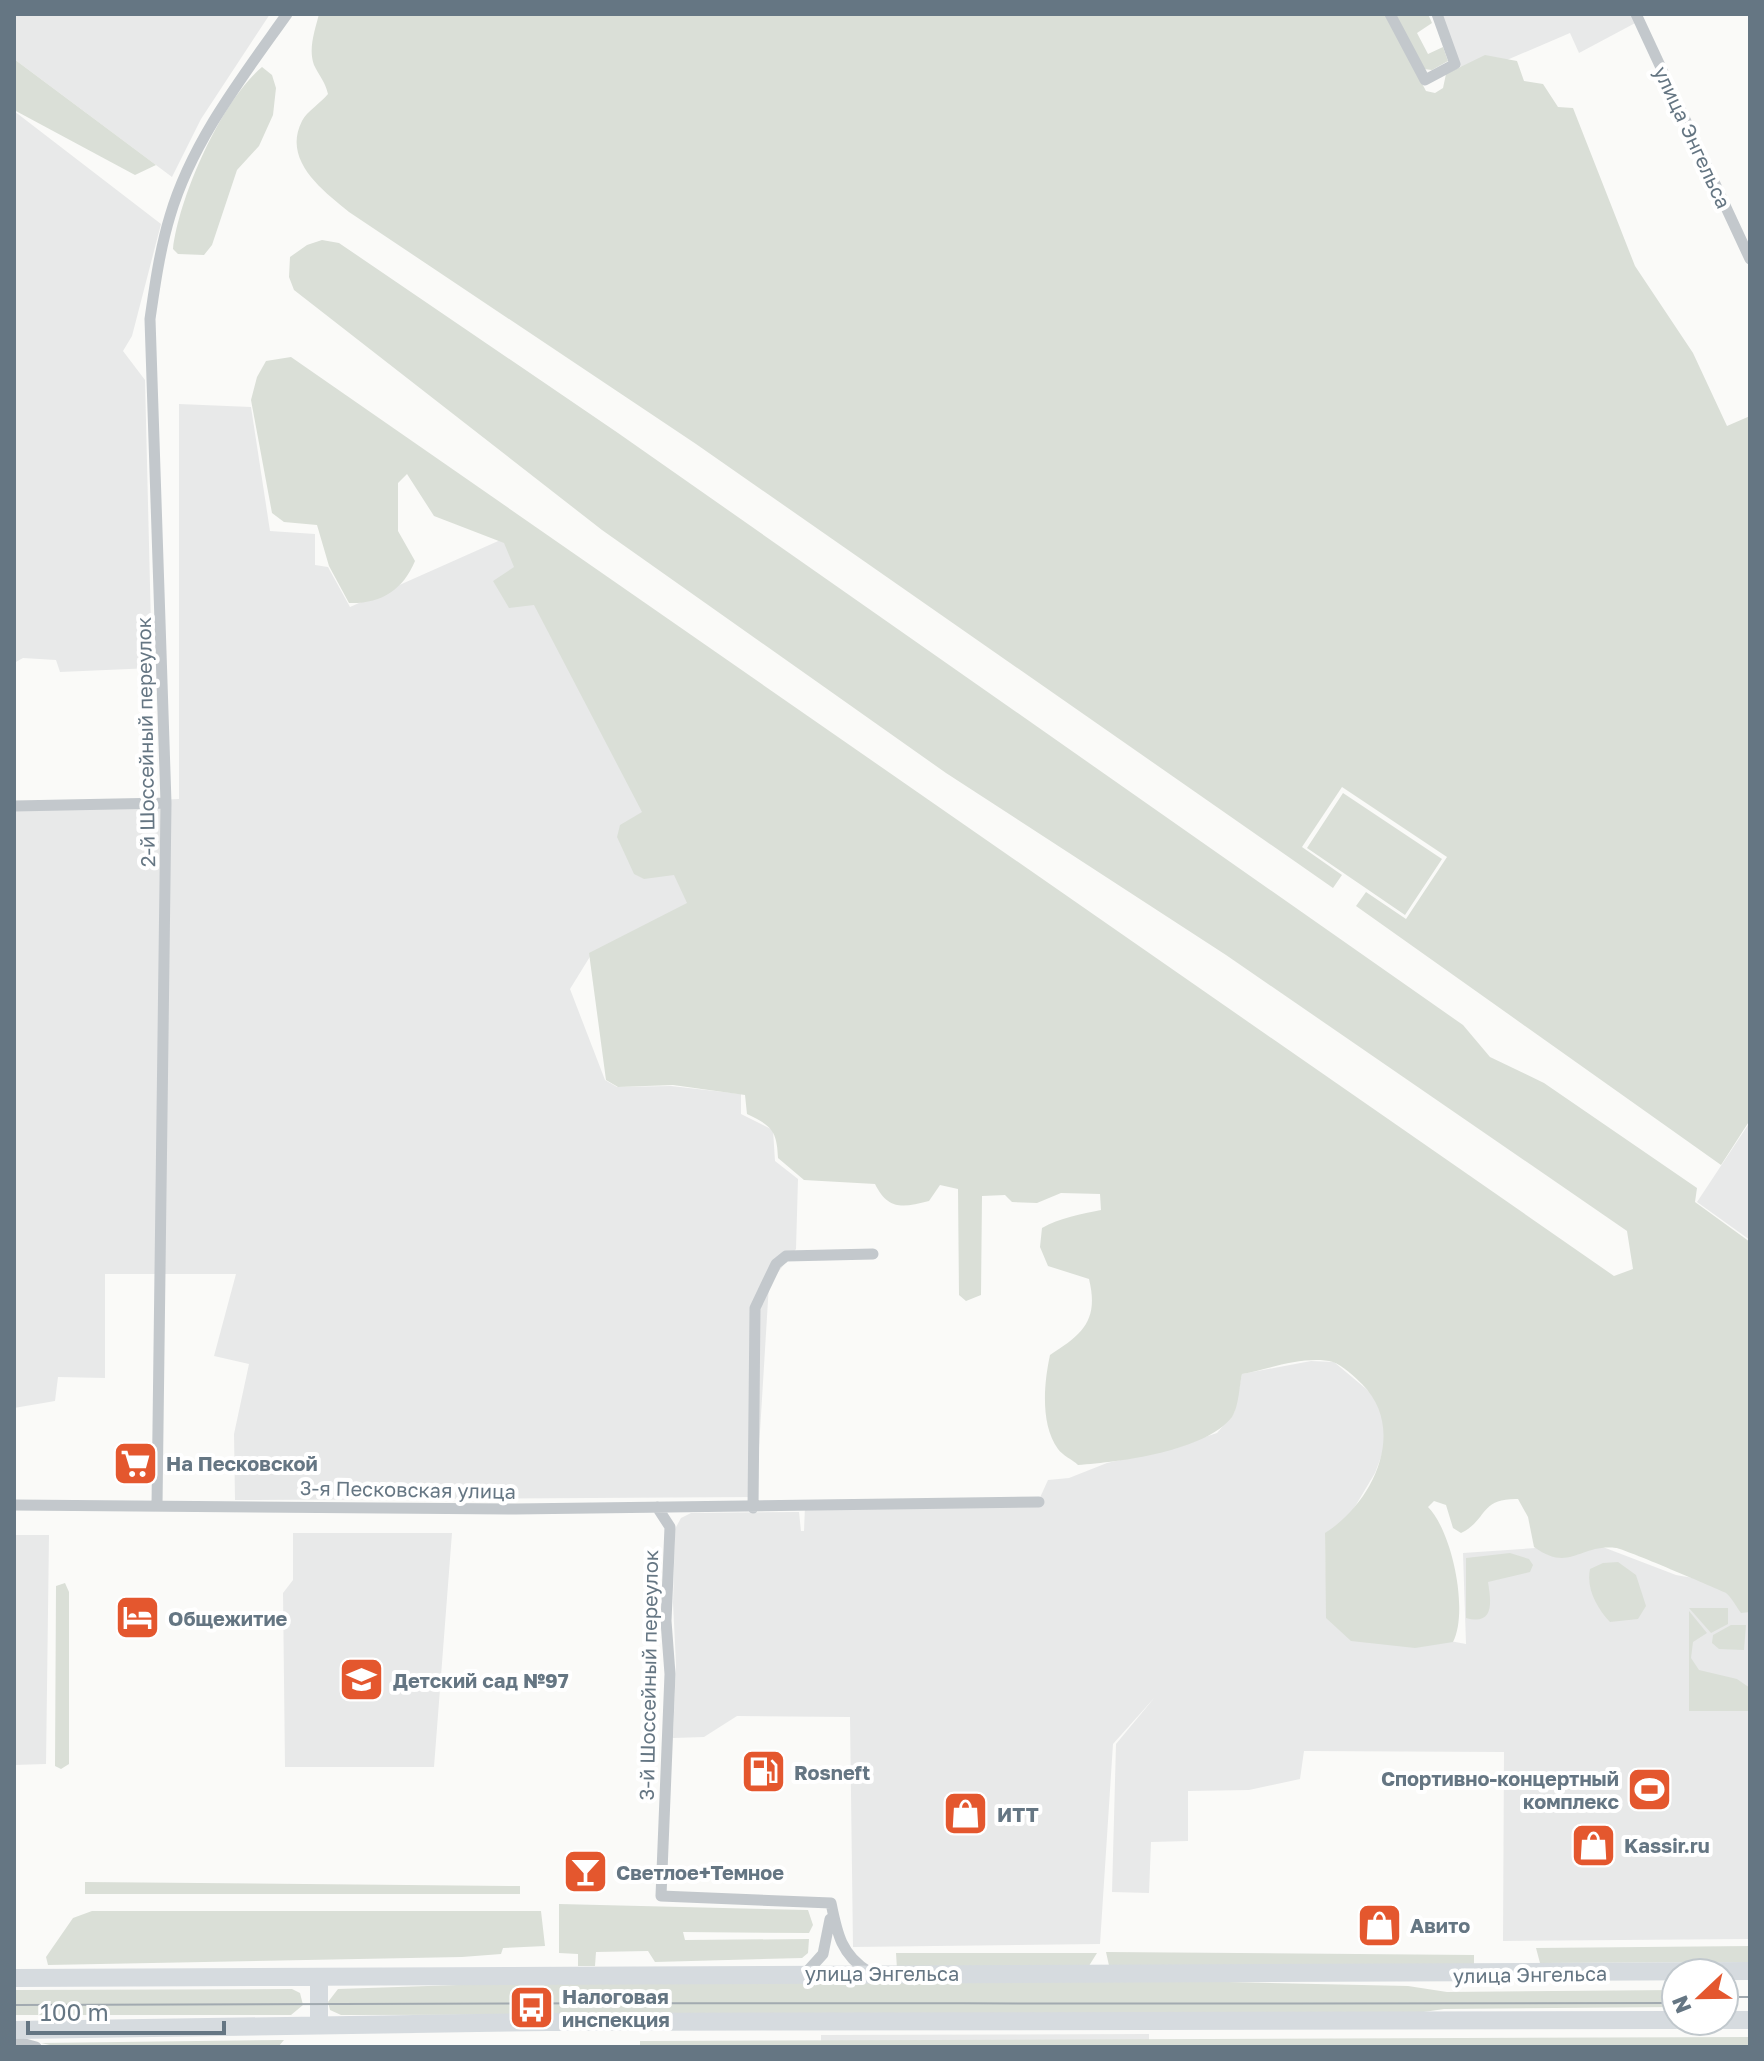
<svg xmlns="http://www.w3.org/2000/svg" width="1764" height="2061" font-family="'Golos Text',sans-serif">
<style>
.built{fill:#e8e9e9}
.green{fill:#dadfd7}
.lines{fill:none;stroke-linecap:round;stroke-linejoin:round}
.street{stroke:#c3c8cc;stroke-width:11}
.primary{stroke:#d6dbdf;stroke-width:18}
.tram{stroke:#a2aab0;stroke-width:2}
.labels{text-anchor:middle;dominant-baseline:central;stroke-width:8;stroke-linejoin:round;paint-order:stroke}
.street-label{font-size:20px;fill:#657683;stroke:#fff}
.poi-label{font-size:20px;font-weight:bold;fill:#657683;stroke:#fff;text-anchor:start}
</style>
<rect width="100%" height="100%" fill="#fafaf8"/>
<!-- built -->
<path class="built" d="M14 14H270L201 119 172 177 14 59Z
M1439 14H1636L1639 21 1579 53 1570 33 1465 78Z
M14 111 161 224 132 336 123 351 145 380 152 668 60 672 56 660 23 658 14 663Z
M179 404 251 407 270 531 315 534V565L328 567 350 607 505 538 699 905 591 955 570 989 605 1080 617 1087 671 1086 741 1094V1114L773 1130 775 1161 798 1179 796 1249 769 1284 756 1497 235 1500 234 1434 249 1364 214 1356 236 1274H105V1378L58 1377 55 1401 14 1408V806L179 799Z
M1750 1122V1240L1697 1202Z
M1311 1361 1334 1362 1371 1393 1381 1411 1387 1441 1375 1473 1347 1520 1325 1534 1327 1618 1466 1644 1463 1553 1595 1544 1676 1575 1750 1588V1939L1503 1941 1504 1752 1304 1751 1300 1779 1249 1790 1188 1791V1841L1151 1842 1149 1893 1112 1892 1116 1744 1155 1697 1113 1744 1100 1944 853 1947 850 1717 737 1716 704 1737 673 1738 676 1664 673 1603 675 1529 681 1518 691 1513 799 1512 801 1531H804L805 1506 1038 1502 1048 1480 1069 1478 1107 1463 1166 1450 1217 1433 1234 1413 1242 1374Z
M293 1533H452L434 1767H285L283 1593 293 1580Z
M14 1535H49L46 1764 14 1765Z
M1149 2034V2047H821V2035Z"/>
<!-- green -->
<path class="green" d="M319 14H1385L1426 91 1435 93 1443 88 1446 74 1485 55 1517 61 1524 81 1543 84 1558 107 1573 108 1635 266 1693 353 1727 426 1750 416V1120L1721 1165 1356 906 1366 892 1406 919 1447 857 1342 787 1302 847 1342 875 1333 888 696 444 349 212C322 190 282 160 302 121 307 111 321 103 328 94 325 81 319 76 314 65 308 49 315 30 319 14Z
M1394 14H1428L1432 23 1417 33 1428 54 1443 47 1448 61 1432 70 1424 69Z
M14 59 156 165 135 175 14 110Z
M262 67 272 75 276 88 273 115 259 146 237 170 212 245 204 255 178 254 173 249C179 197 221 101 262 67Z
M322 240 339 243 618 433 1463 1025 1490 1057 1544 1083 1697 1188 1695 1202 1750 1242V1612L1741 1613C1737 1608 1732 1598 1726 1593 1720 1590 1622 1548 1616 1548 1579 1544 1570 1573 1534 1547L1528 1517 1518 1499C1479 1498 1488 1520 1461 1533L1453 1528 1446 1505 1434 1501 1428 1507C1452 1531 1469 1611 1453 1642L1415 1648 1351 1641 1326 1618 1325 1533C1373 1503 1408 1430 1362 1384 1355 1377 1342 1365 1333 1362 1306 1355 1268 1369 1242 1374 1239 1387 1239 1406 1232 1417 1206 1451 1120 1462 1078 1465 1073 1460 1062 1455 1058 1449 1040 1424 1044 1383 1050 1355 1083 1334 1099 1320 1089 1279L1048 1266 1040 1247 1042 1228C1059 1218 1082 1214 1101 1210L1100 1194 1061 1193 1037 1203 1012 1202 1005 1195 982 1196 981 1295 966 1301 959 1295 958 1189 940 1185 929 1201C902 1208 888 1210 875 1184L804 1180 778 1158C777 1131 772 1126 747 1114L745 1095 673 1085 618 1087 606 1080 589 953 687 903 674 875 644 879 634 874 617 837 620 825 642 812 534 605 509 608 493 581 514 567 504 543 434 516 407 474 398 483V531L415 561C403 590 381 604 349 603L329 566 317 525 284 522 272 513 251 400 257 377 266 361 291 357 1614 1276 1633 1269 1627 1231 1226 955 946 773 602 530 294 290 289 277 290 257 307 245Z
M1343 793 1442 859 1405 915 1307 848Z
M1510 1553 1529 1559 1533 1565 1530 1572 1488 1582C1491 1601 1495 1626 1466 1618V1558Z
M1618 1562 1636 1575 1646 1606 1638 1619 1610 1622C1597 1608 1586 1589 1590 1569L1603 1563Z
M65 1583 69 1592V1764L61 1769 55 1766 56 1586Z
M1689 1608H1728V1624L1711 1633Z
M1689 1611 1707 1633 1693 1642 1691 1658 1699 1670 1737 1679 1750 1688V1711H1689Z
M1731 1625H1746L1744 1650 1719 1649 1712 1643 1713 1635Z
M85 1882 520 1886V1894H85Z
M559 1904 808 1910 813 1925 809 1933 683 1932 685 1940 809 1939 808 1953 802 1958 655 1962 648 1951 596 1952 595 1966H578V1954L559 1953Z
M92 1911H541L545 1946 503 1948 501 1954 462 1957 48 1965 46 1957 73 1918Z
M1750 1946V1962L1540 1963 1536 1948Z
M1106 1952 1474 1955V1969L1110 1970Z
M896 1953H1097L1087 1969H897Z
M1097 1979 1408 1986 1447 1992 1676 1990V2007L1444 2009 1417 2013 341 2015 330 2010 328 2002 338 1989 607 1980Z
M292 1989 300 1993 303 2005 291 2015H14V1990Z
M1750 2037V2047H640V2041Z
M284 2040 278 2047H59L41 2043Z"/>
<g class="lines">
<!-- street -->
<path class="street" d="M1390 14 1425 80 1455 64 1437 14
M1636 14 1750 259
M14 806 166 803
M14 1505 515 1509 1039 1502
M157 1505 166 803 150 319C155 284 160 249 170 216 192 141 243 76 287 14
M657 1507 670 1527 666 1621 670 1674 661 1896 831 1903
M753 1508 755 1308 776 1264 786 1256 873 1254
M831 1903C837 1933 841 1955 869 1972
M805 1974 823 1954 830 1919
M14 2041 36 2047"/>
<!-- primary -->
<path class="primary" d="M14 1978 1750 1971
M1724 2020H1750
M319 2025V1978
M14 2030 548 2022 1676 2020"/>
<!-- tram -->
<path class="tram" d="M1724 1997H1750
M14 2005C568 2001 1122 2005 1676 2003"/>
</g>
<!-- icons -->
<defs>
<symbol id="supermarket-square" viewBox="-11 -11 22 22"><rect x="-9" y="-9" width="18" height="18" rx="4" fill="#e4572e" stroke="#fff"/><path d="M-6-5.5h2.5l.6 2H6L4.5 2H-2.5L-4.4-4H-6ZM-1.5 3.2a1.3 1.3 0 1 0 .1 0ZM3 3.2a1.3 1.3 0 1 0 .1 0Z" fill="#fff"/></symbol>
<symbol id="hotel-square" viewBox="-11 -11 22 22"><rect x="-9" y="-9" width="18" height="18" rx="4" fill="#e4572e" stroke="#fff"/><path d="M-6-4.5h1.5V1H6V5H4.5V3h-9V5H-6ZM-4 0a1.8 1.8 0 1 1 3.6 0ZM.5 0V-2.5h3Q6-2.5 6 0Z" fill="#fff"/></symbol>
<symbol id="school-square" viewBox="-11 -11 22 22"><rect x="-9" y="-9" width="18" height="18" rx="4" fill="#e4572e" stroke="#fff"/><path d="M0-5L7-2L0 1L-7-2ZM-4 1L0 2.5L4 1V4Q0 6-4 4Z" fill="#fff"/></symbol>
<symbol id="fuel-square" viewBox="-11 -11 22 22"><rect x="-9" y="-9" width="18" height="18" rx="4" fill="#e4572e" stroke="#fff"/><path d="M-5.5-6h7V0h2V4h1.3V-2.5L3-4.5l.8-.8L6-3V5H2.5V1h-1V6h-7ZM-4.2-4.7v3.2H.2V-4.7Z" fill="#fff"/></symbol>
<symbol id="stadium-square" viewBox="-11 -11 22 22"><rect x="-9" y="-9" width="18" height="18" rx="4" fill="#e4572e" stroke="#fff"/><path d="M0-5a6.5 5 0 1 0 0 10a6.5 5 0 1 0 0-10ZM-3.5-1.8h7v3.6h-7Z" fill="#fff"/></symbol>
<symbol id="shop-square" viewBox="-11 -11 22 22"><rect x="-9" y="-9" width="18" height="18" rx="4" fill="#e4572e" stroke="#fff"/><path d="M-5-2.5h2.3a2.7 3.5 0 0 1 5.4 0H5L5.5 6h-11ZM-1.5-2.5h3a1.5 2.3 0 0 0-3 0Z" fill="#fff"/></symbol>
<symbol id="bar-square" viewBox="-11 -11 22 22"><rect x="-9" y="-9" width="18" height="18" rx="4" fill="#e4572e" stroke="#fff"/><path d="M-6-5H6L.8 .8V4.5H3.5V6h-7V4.5H-.8V.8Z" fill="#fff"/></symbol>
<symbol id="bus-square" viewBox="-11 -11 22 22"><rect x="-9" y="-9" width="18" height="18" rx="4" fill="#e4572e" stroke="#fff"/><path d="M-5-6H5V4H4V6H2V4H-2V6H-4V4H-5ZM-3.5-4V0h7V-4ZM-3.5 1.2v1.5H-2V1.2ZM2 1.2v1.5H3.5V1.2Z" fill="#fff"/></symbol>
</defs>
<g fill-rule="evenodd">
<use href="#supermarket-square" x="110" y="1438" width="51" height="51"/>
<use href="#hotel-square" x="112" y="1592" width="51" height="51"/>
<use href="#school-square" x="336" y="1654" width="51" height="51"/>
<use href="#fuel-square" x="738" y="1746" width="51" height="51"/>
<use href="#stadium-square" x="1624" y="1764" width="51" height="51"/>
<use href="#shop-square" x="940" y="1788" width="51" height="51"/>
<use href="#shop-square" x="1568" y="1820" width="51" height="51"/>
<use href="#bar-square" x="560" y="1846" width="51" height="51"/>
<use href="#shop-square" x="1354" y="1900" width="51" height="51"/>
<use href="#bus-square" x="506" y="1982" width="51" height="51"/>
</g>
<g class="labels">
<!-- street labels -->
<g class="street-label">
<text transform="translate(1693 137) rotate(65)">улица Энгельса</text>
<text transform="translate(145 742) rotate(-91)">2-й Шоссейный переулок</text>
<text transform="translate(408 1489) rotate(1)">3-я Песковская улица</text>
<text transform="translate(648 1675) rotate(-89)">3-й Шоссейный переулок</text>
<text x="882" y="1973">улица Энгельса</text>
<text transform="translate(1530 1974) rotate(-1)">улица Энгельса</text>
</g>
<!-- poi labels -->
<g class="poi-label">
<text x="166" y="1463">На Песковской</text>
<text x="168" y="1618">Общежитие</text>
<text x="393" y="1680">Детский сад №97</text>
<text x="794" y="1772">Rosneft</text>
<text x="1619" y="1778" text-anchor="end">Спортивно-концертный<tspan x="1619" dy="23">комплекс</tspan></text>
<text x="997" y="1814">ИТТ</text>
<text x="1624" y="1845">Kassir.ru</text>
<text x="616" y="1872">Светлое+Темное</text>
<text x="1410" y="1925">Авито</text>
<text x="562" y="1996">Налоговая<tspan x="562" dy="23">инспекция</tspan></text>
</g>
</g>
<!-- border -->
<rect width="1764" height="2061" fill="none" stroke="#657683" stroke-width="32"/>
<!-- north arrow -->
<g transform="translate(1700 1997) rotate(248)"><circle r="38" fill="#ffffff" stroke="#c1c8cd" stroke-width="2"/>
<path d="M0-6L14 30L0 20L-14 30Z" fill="#e4572e"/>
<text y="-12" font-size="22" font-weight="bold" text-anchor="middle" fill="#657683">N</text>
</g>
<!-- scale -->
<path d="M28 2021v12h196v-12" fill="none" stroke="#657683" stroke-width="4"/>
<text x="40" y="2021" font-size="24" fill="#657683" stroke="#ffffff" stroke-width="6" paint-order="stroke">100 m</text>
</svg>
